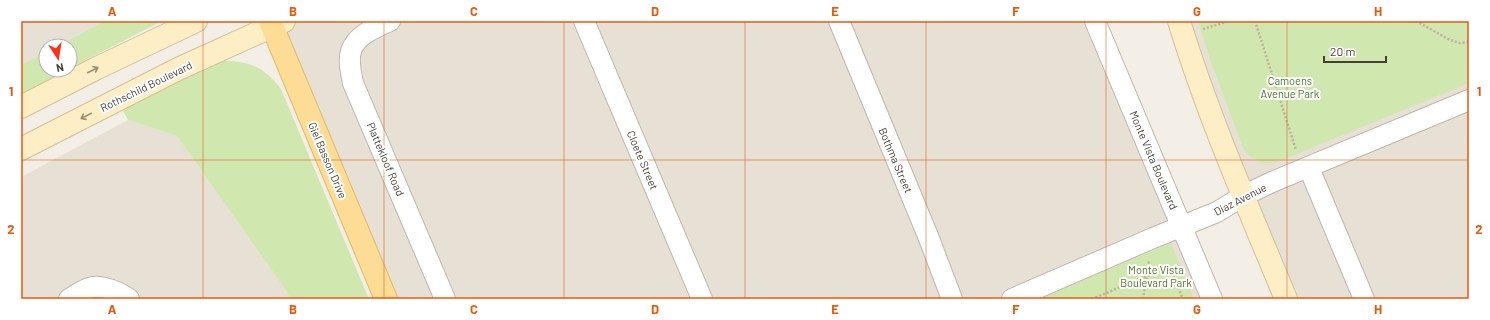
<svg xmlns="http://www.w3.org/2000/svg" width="1490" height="320" font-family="Barlow,sans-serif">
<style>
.residential{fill:#e7e0d4}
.green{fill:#d0e7af}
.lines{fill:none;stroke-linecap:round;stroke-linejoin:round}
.street-casing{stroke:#beb6a9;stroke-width:22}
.secondary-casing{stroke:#d3c196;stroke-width:24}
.primary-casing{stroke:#e3b864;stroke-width:24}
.path{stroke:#c0b19a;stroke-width:2.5;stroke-dasharray:2 2;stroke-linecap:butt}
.street{stroke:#fff;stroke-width:20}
.secondary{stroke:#feeec5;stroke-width:22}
.primary{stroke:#fddc95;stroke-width:22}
.oneway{stroke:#998e76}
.grid{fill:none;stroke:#e8590c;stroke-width:1;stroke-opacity:0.55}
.labels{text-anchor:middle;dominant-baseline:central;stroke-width:4;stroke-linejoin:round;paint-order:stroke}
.park-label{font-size:11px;fill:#497729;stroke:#fff}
.street-label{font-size:11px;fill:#463f36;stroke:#fff}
.neatline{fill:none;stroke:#e8590c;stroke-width:1.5}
.grid-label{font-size:13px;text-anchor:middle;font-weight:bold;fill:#e8590c}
</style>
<rect width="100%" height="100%" fill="#f3efe6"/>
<!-- residential -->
<path class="residential" d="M21 21H104L58 46H46V52L21 65Z
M271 21H1090L1207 299H388Z
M1181 21H1469V299H1281Z
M128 120 177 136 287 292 290 299H21V177Z"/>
<!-- green -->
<path class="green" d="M104 21H162L70 68V46H58Z
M1198 21H1469V83L1280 161C1265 165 1254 162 1244 150L1211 62Z
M46 52V70H67L21 94V65Z
M221 61C248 60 265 67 281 89L369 299H290L287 292 177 136 128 120 121 107Z
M1171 243 1194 299H1038Z"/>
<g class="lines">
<defs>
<path id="street" d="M390 21C376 27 356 35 351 51 348 61 351 73 353 83L445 299
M584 21 702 299
M839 21 928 236 952 299
M1095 21 1212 299
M1309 168 1364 299
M69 299C76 295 85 288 93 287 103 285 121 293 129 299
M1012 299 1153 238 1217 212 1243 196 1272 182 1469 100"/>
<path id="secondary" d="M1179 21C1208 116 1248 207 1286 299
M21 107 95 69 196 21
M21 149 178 69 284 21"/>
<path id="primary" d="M270 21 386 299"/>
</defs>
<!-- street casing -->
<use href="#street" class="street-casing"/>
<!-- secondary casing -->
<use href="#secondary" class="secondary-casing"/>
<!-- primary casing -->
<use href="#primary" class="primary-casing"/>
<!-- path -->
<path class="path" d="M1255 21 1296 150
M1416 21 1450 40 1460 43 1469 42
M1203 29 1229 21
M1092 299 1166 268 1171 271 1183 299
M1143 299 1149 261"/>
<!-- street -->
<use href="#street" class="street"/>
<!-- secondary -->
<use href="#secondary" class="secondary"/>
<!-- primary -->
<use href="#primary" class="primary"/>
</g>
<!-- one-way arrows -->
<defs><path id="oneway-shaft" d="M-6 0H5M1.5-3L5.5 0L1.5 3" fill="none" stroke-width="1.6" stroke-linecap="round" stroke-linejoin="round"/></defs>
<g class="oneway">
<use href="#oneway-shaft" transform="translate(93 70) rotate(-27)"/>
<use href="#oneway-shaft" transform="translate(86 116) rotate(153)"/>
</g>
<!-- grid -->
<path class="grid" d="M203 21V299M384 21V299M564 21V299M745 21V299M926 21V299M1106 21V299M1287 21V299M21 160H1469"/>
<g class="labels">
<!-- park labels -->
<g class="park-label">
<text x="1290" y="80">Camoens<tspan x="1290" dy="13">Avenue Park</tspan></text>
<text x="1156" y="269">Monte Vista<tspan x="1156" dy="13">Boulevard Park</tspan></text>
</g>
<!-- street labels -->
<g class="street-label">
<text transform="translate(146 86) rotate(-26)">Rothschild Boulevard</text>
<text transform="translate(386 159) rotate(67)">Plattekloof Road</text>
<text transform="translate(328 160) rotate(67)">Giel Basson Drive</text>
<text transform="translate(643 160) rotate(67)">Cloete Street</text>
<text transform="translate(896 160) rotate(67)">Bothma Street</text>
<text transform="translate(1154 160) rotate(67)">Monte Vista Boulevard</text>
<text transform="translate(1240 199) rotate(-27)">Diaz Avenue</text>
</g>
</g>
<!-- border -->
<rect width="1490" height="320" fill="none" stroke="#ffffff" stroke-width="44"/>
<!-- north arrow -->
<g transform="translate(58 58) rotate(168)"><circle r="19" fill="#ffffff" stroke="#b5b2af"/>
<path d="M0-3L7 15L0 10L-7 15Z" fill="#f93218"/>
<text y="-6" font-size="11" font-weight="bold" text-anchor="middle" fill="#463f36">N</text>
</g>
<!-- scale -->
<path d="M1324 56v6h62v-6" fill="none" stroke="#463f36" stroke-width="2"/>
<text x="1330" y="56" font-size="12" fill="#463f36" stroke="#ffffff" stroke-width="3" paint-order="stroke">20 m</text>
<rect x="22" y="22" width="1446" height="276" class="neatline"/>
<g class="grid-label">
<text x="112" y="16">A</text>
<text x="293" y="16">B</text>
<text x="474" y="16">C</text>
<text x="655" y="16">D</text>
<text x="835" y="16">E</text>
<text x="1016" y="16">F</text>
<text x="1197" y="16">G</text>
<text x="1378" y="16">H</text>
<text x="11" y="96">1</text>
<text x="1479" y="96">1</text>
<text x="11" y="234">2</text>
<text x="1479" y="234">2</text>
<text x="112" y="314">A</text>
<text x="293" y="314">B</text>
<text x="474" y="314">C</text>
<text x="655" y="314">D</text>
<text x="835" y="314">E</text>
<text x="1016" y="314">F</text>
<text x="1197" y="314">G</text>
<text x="1378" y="314">H</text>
</g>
</svg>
